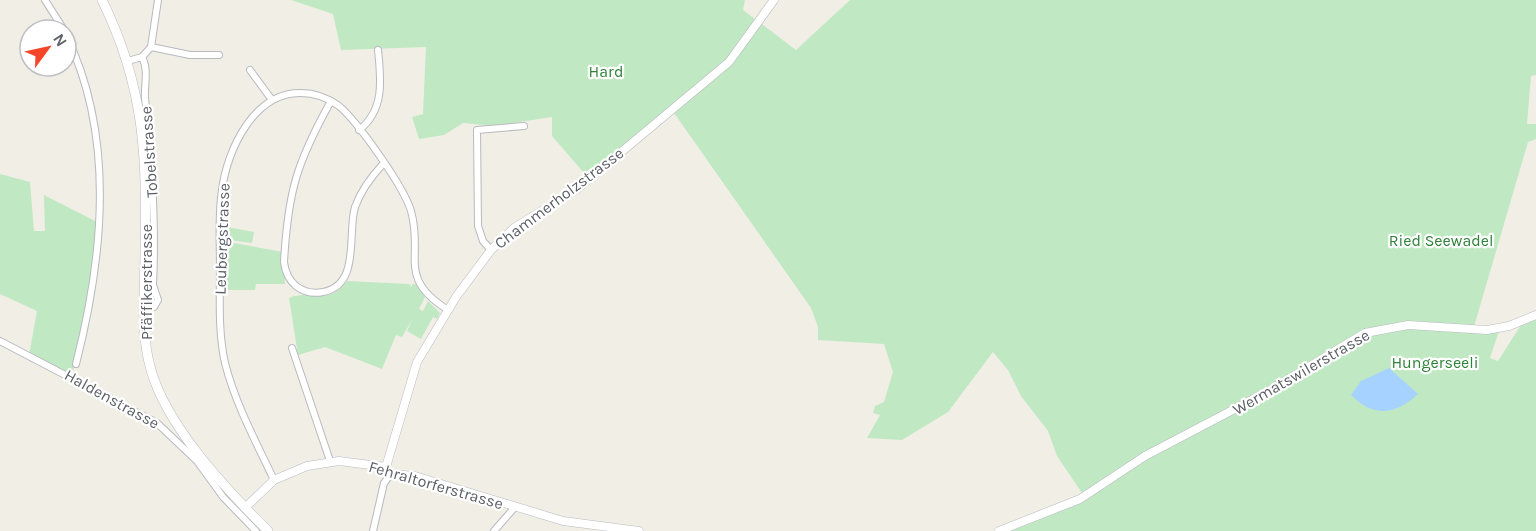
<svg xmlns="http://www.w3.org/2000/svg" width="1536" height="531" font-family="Karla,sans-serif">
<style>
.green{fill:#c0e9c3;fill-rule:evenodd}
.water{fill:#a6d2ff}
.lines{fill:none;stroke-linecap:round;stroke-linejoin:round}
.minor-casing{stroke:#b8bac0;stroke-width:8}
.tertiary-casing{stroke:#b8bac0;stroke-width:9}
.secondary-casing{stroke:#bbbdc4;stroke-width:10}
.minor{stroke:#fff;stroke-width:6}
.tertiary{stroke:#fff;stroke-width:8}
.secondary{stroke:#fff;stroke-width:9}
.labels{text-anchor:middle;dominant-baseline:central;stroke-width:4.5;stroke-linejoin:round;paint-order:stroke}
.park-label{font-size:16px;fill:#2f8339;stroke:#fff}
.street-label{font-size:16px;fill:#5d6067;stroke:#fff}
</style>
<rect width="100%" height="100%" fill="#f0eee5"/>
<!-- green -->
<path class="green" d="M291 0H745L743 10 796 50 850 0H1536V75L1531 76 1527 124H1536V139L1528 142 1473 330H1487L1536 315V531H1004L1086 499 1057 456 1048 431 1021 396 1008 370 993 352 948 412 902 440 867 438 880 415 873 413 875 406 884 402 893 372 884 344 818 340V327L811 308 672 110 599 170 584 173 552 136V117L494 126 463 123 444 135 419 139 412 117 423 114 426 47 341 50 333 14ZM1521 325 1498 361 1490 358 1499 331Z
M0 174 30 182 34 231H45L44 195 101 224 72 377 29 355 37 311 0 294Z
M222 226 254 232 252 243 223 239Z
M223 241 283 252 285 284H256L255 290H222Z
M347 281 409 284 412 287V284H416L425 297 419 309 423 311 428 301 440 313 437 319 433 317 421 339 407 331 413 318 402 337 396 335 382 369 325 347 298 355 289 298C310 288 326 308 347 281Z"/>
<!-- water -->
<path class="water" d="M1389 368 1418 394C1395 415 1374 418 1351 395L1361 381Z"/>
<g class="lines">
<defs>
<path id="minor" d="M45 0 64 30
M66 35C116 137 103 258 76 364
M151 47 190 55H219
M142 57C149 70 144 85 145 98 152 161 156 222 153 285L158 300 154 307H145
M128 61 142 57 151 47 158 0
M250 70 272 100
M331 101C297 162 288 191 284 262 285 271 289 280 296 286 304 292 314 294 323 292 361 285 347 233 355 207 361 190 371 177 383 164
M359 130C385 110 381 79 378 50
M491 250 483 241 478 226 477 130 524 126
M0 341 157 423 197 461 223 497 256 531
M292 348 330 461
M274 480C256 442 235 403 225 363 218 332 220 299 220 267 220 242 218 215 222 190 227 150 254 92 301 93 315 93 328 98 339 106 358 122 404 187 411 211 424 257 396 277 448 310
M373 531 384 483 391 474
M494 531 515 507"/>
<path id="tertiary" d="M386 467 417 362 456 297 491 250 514 228 577 189 729 62 774 0
M386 467 391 474 415 476 563 521 639 531
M245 508 274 480 307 466 339 461 386 467
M999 531 1080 499 1145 456 1267 392 1365 333 1408 325 1487 330 1509 326 1536 315"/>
<path id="secondary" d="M102 0C145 87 147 157 145 252 145 291 140 333 151 370 167 427 227 490 268 531"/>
</defs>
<!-- minor casing -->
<use href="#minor" class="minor-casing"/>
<!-- tertiary casing -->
<use href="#tertiary" class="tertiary-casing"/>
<!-- secondary casing -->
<use href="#secondary" class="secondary-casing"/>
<!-- minor -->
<use href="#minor" class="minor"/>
<!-- tertiary -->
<use href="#tertiary" class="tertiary"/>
<!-- secondary -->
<use href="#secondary" class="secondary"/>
</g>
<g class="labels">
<!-- park labels -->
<g class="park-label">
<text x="606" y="71">Hard</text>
<text x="1441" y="240">Ried Seewadel</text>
<text x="1435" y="362">Hungerseeli</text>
</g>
<!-- street labels -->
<g class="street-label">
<text transform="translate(149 152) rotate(-94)">Tobelstrasse</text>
<text transform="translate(559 198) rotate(-37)">Chammerholzstrasse</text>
<text transform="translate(222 239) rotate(-88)">Leubergstrasse</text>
<text transform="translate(146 282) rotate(-90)">Pfäffikerstrasse</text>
<text transform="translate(1301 372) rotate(-30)">Wermatswilerstrasse</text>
<text transform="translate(112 399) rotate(29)">Haldenstrasse</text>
<text transform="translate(436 485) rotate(16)">Fehraltorferstrasse</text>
</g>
</g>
<!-- north arrow -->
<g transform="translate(48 48) rotate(57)"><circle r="28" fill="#ffffff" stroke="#bebfc2" stroke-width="1.5"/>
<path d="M0-4.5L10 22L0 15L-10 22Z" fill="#f44528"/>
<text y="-9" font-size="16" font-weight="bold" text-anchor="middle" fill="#5d6067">N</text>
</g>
</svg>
